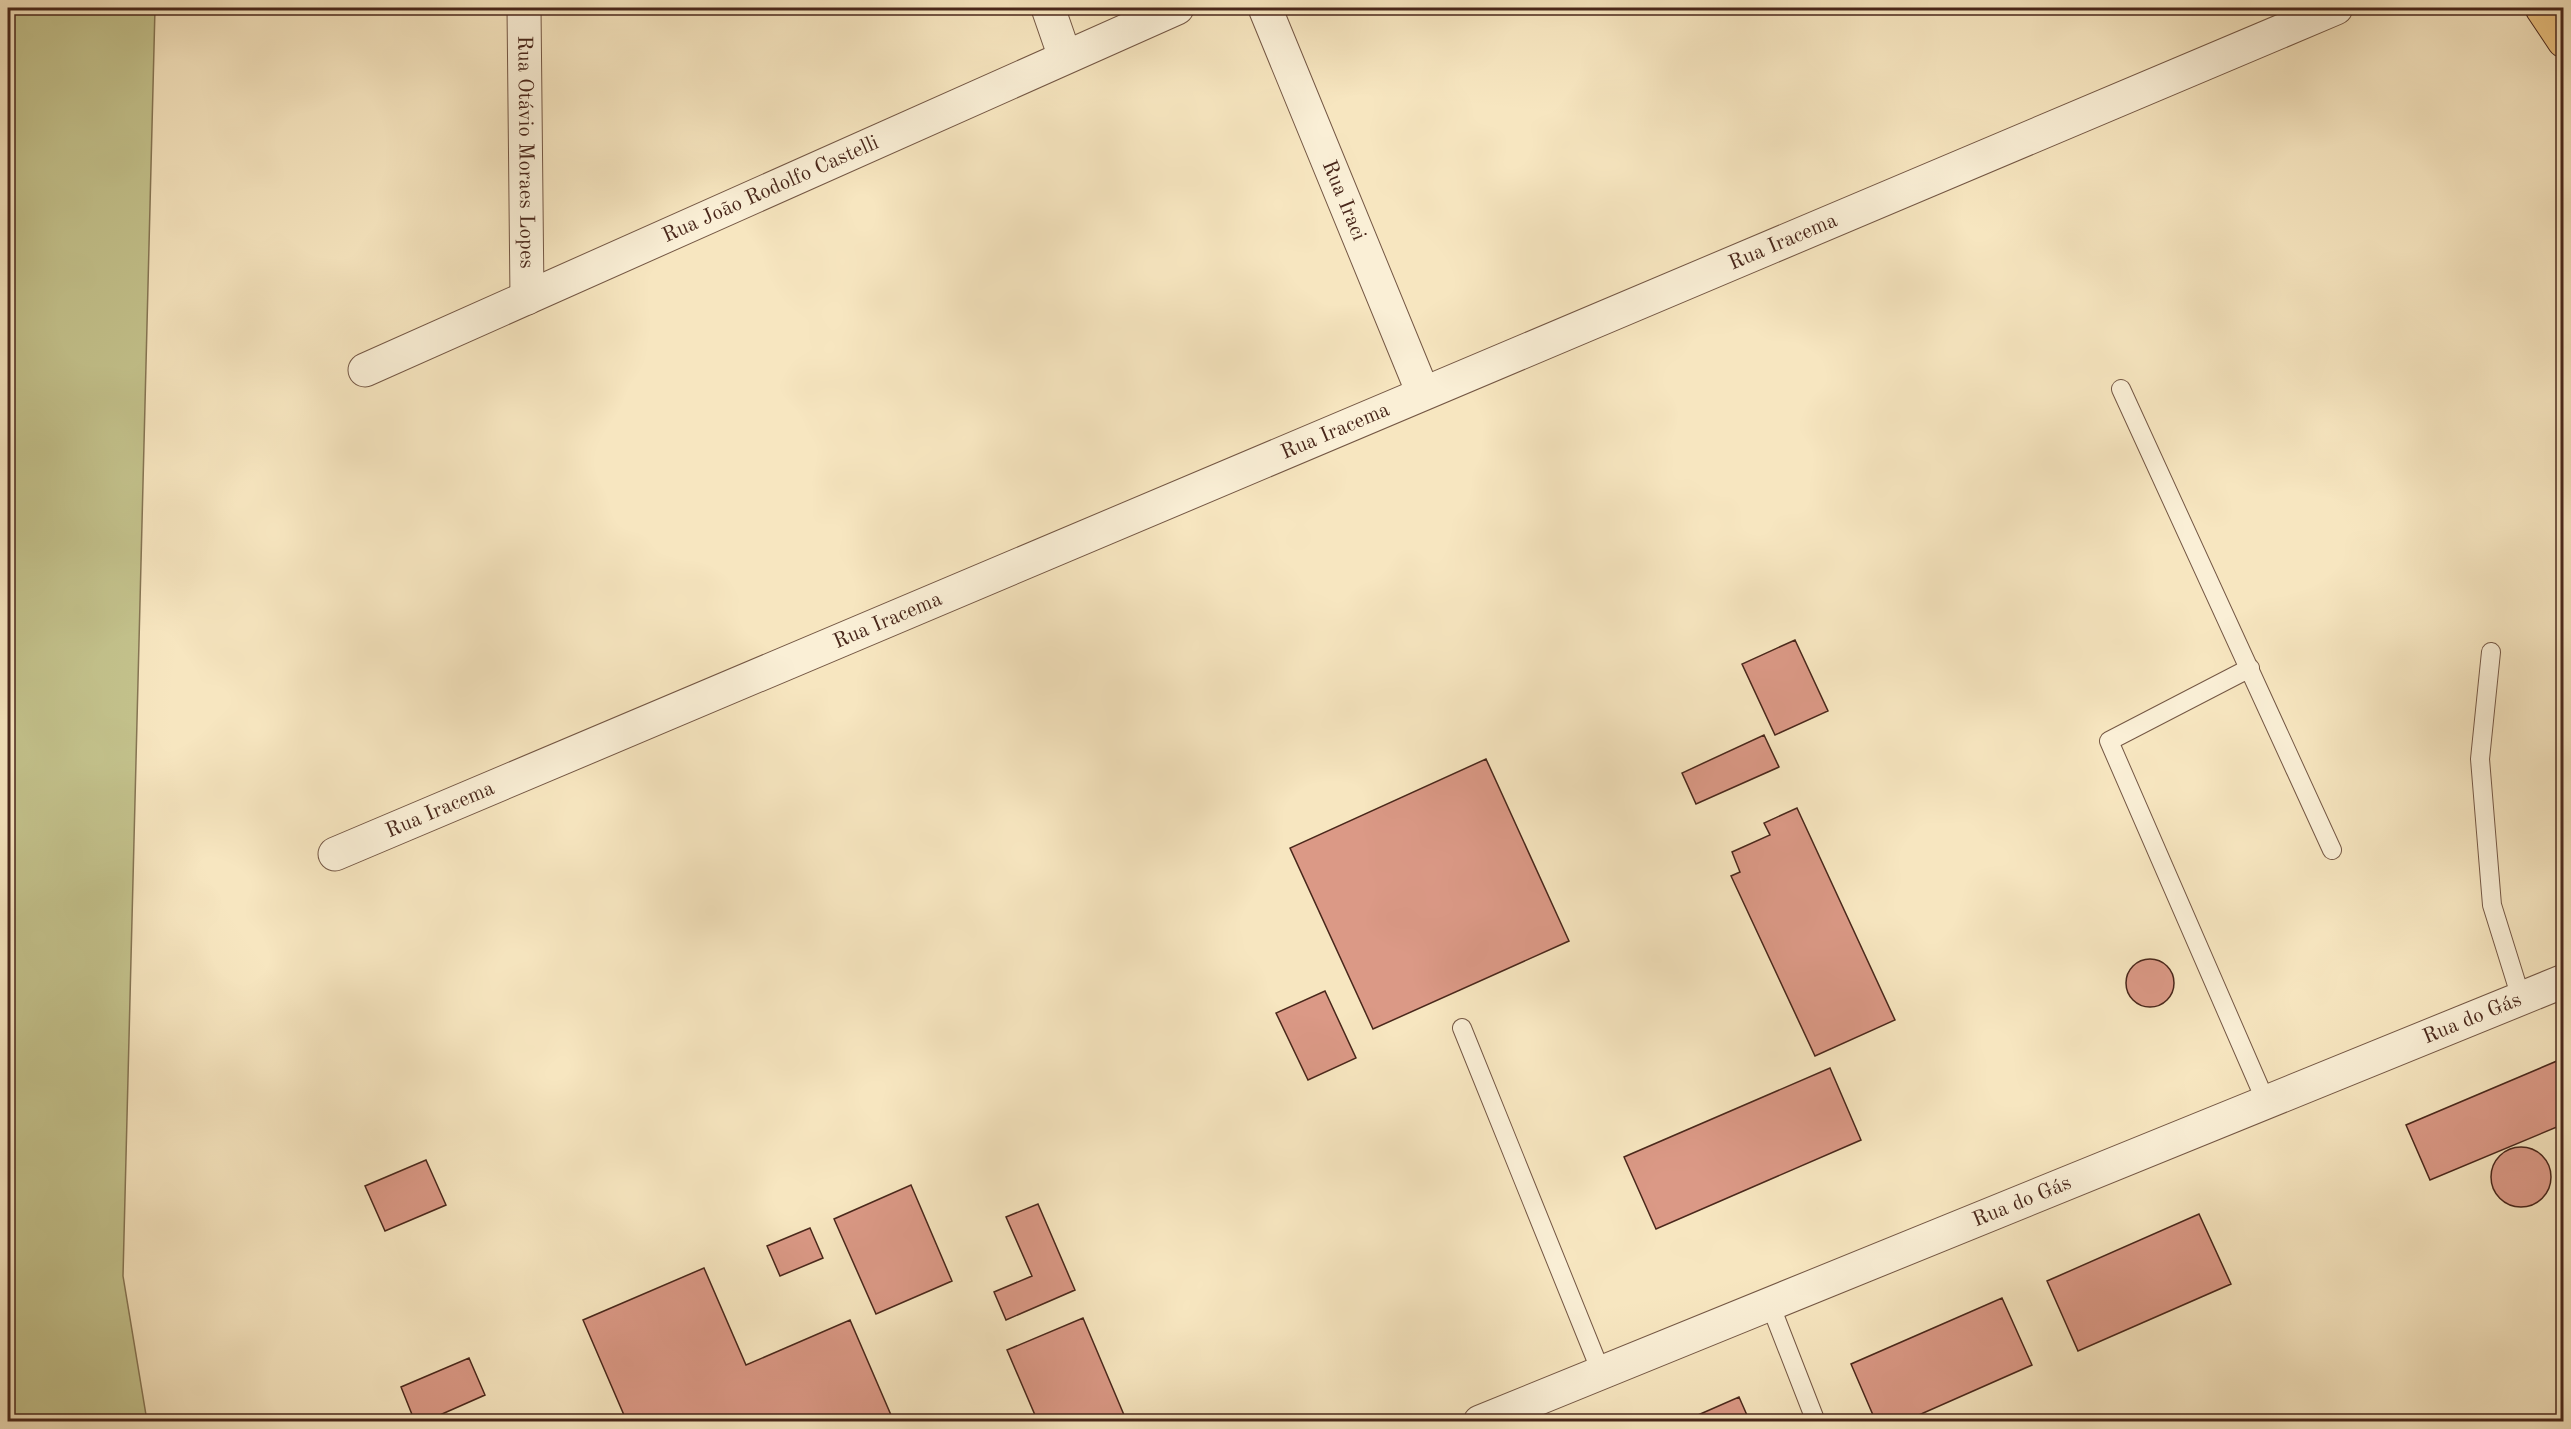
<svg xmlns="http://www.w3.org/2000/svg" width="2571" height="1429" font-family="'Old Standard TT',serif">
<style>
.green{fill:#c4c38d;stroke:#867554;stroke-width:1.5}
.building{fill:#db9986;stroke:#49271b;stroke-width:1.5}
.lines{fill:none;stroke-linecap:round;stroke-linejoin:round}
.lane-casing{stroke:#745744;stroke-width:20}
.street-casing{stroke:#745744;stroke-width:35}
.primary-casing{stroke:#49271b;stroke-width:35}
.lane{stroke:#faefd6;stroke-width:18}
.street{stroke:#faefd6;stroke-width:33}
.primary{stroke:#ecc380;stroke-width:33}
.labels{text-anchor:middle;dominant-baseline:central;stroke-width:4.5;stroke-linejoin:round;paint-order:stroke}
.street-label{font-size:21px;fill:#49271b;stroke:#faefd6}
</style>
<rect width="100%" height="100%" fill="#f7e6c0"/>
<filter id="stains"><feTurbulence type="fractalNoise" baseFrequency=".00333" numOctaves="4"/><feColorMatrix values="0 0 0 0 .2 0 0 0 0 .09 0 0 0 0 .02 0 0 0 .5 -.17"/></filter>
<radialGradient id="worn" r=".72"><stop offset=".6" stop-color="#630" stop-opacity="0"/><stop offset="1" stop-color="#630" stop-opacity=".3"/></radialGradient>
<!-- green -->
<path class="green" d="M8 8H155L123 1276 147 1421H8Z"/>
<!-- building -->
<path class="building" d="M1795 640 1828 711 1775 735 1742 664Z
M1764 735 1779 767 1696 804 1682 773Z
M1486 759 1569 941 1373 1029 1290 848Z
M1797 808 1895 1020 1815 1056 1731 876 1740 872 1732 852 1770 835 1764 823Z
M2126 983a24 24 0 1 1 48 0a24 24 0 1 1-48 0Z
M1325 991 1356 1058 1308 1080 1276 1013Z
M2564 1058V1124L2430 1180 2406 1125Z
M1830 1068 1861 1140 1656 1229 1624 1157Z
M2491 1177a30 30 0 1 1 60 0a30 30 0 1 1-60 0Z
M426 1160 446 1205 385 1231 365 1186Z
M911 1185 952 1281 876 1314 834 1219Z
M1038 1204 1075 1290 1006 1320 994 1292 1032 1276 1006 1217Z
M2199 1214 2231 1284 2078 1351 2047 1281Z
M810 1228 823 1258 780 1276 767 1246Z
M704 1268 746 1365 850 1320 894 1422H627L583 1320Z
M2002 1298 2032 1365 1903 1422H1876L1851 1364Z
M1083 1318 1127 1422H1038L1007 1350Z
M469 1358 485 1395 424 1422H415L401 1387Z
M1739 1397 1750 1422H1682Z"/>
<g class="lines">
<defs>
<path id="lane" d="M2121 389 2332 850
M2491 652 2480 759 2492 905 2521 998
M2250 668 2109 741 2266 1102
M1462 1028 1601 1372
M1770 1304 1816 1422"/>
<g id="street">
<path id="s1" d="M524 8 527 298"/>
<path d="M1048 8 1065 57"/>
<path id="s2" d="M1265 8 1423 393"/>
<path id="s3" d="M365 370 1177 8"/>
<path id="s4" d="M335 854 2336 8"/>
<path id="s5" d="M1480 1422 2564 981"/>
</g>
<path id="primary" d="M2542 8 2564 41"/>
</defs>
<!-- lane casing -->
<use href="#lane" class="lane-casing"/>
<!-- street casing -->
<use href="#street" class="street-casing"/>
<!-- primary casing -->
<use href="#primary" class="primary-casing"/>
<!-- lane -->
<use href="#lane" class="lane"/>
<!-- street -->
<use href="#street" class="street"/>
<!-- primary -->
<use href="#primary" class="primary"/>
</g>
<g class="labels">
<!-- street labels -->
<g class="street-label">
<text stroke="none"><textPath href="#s1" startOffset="144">Rua Otávio Moraes Lopes</textPath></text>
<text stroke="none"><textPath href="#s3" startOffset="444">Rua João Rodolfo Castelli</textPath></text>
<text stroke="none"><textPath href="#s2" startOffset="208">Rua Iraci</textPath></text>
<text stroke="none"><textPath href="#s4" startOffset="1572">Rua Iracema</textPath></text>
<text stroke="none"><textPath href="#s4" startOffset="1086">Rua Iracema</textPath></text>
<text stroke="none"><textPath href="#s4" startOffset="600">Rua Iracema</textPath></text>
<text stroke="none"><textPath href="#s4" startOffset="114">Rua Iracema</textPath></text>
<text stroke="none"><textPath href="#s5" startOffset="1071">Rua do Gás</textPath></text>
<text stroke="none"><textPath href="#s5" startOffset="585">Rua do Gás</textPath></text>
</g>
</g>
<!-- margin -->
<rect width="2571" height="1429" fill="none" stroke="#f7e6c0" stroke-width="30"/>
<rect x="9" y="9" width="2553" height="1411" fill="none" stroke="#49271b" stroke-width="3"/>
<rect x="15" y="15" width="2541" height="1399" fill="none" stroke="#49271b" stroke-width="1.5"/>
<rect width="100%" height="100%" filter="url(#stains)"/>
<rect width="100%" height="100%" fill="url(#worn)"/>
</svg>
